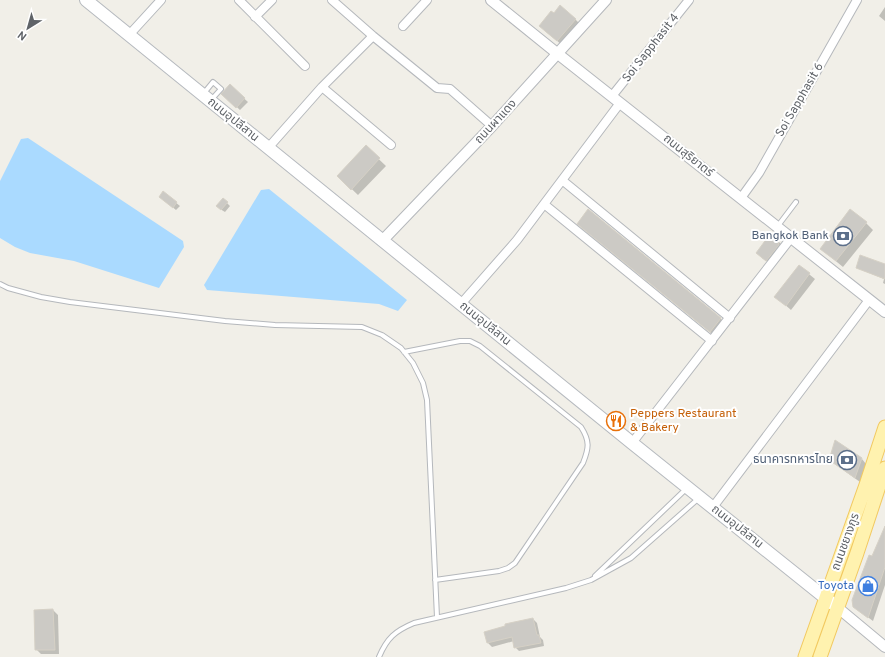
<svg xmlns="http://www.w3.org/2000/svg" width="885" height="657" font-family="Overpass,'Noto Sans Thai',sans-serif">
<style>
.water{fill:#aadaff}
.shadow{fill:#0003}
.building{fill:#cccac5;stroke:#d6d1c6}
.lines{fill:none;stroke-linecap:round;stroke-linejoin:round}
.service-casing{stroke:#b5b8bc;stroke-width:6}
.minor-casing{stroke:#b5b8bc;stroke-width:10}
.tertiary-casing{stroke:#b5b8bc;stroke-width:12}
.secondary-casing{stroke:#b6babf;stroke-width:14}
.primary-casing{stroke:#f2c960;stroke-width:15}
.service{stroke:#fff;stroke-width:4}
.minor{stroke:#fff;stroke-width:8}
.tertiary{stroke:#fff;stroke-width:10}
.secondary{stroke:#fff;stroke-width:12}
.primary{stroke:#fff2af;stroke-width:13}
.labels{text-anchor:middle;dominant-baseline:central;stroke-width:4;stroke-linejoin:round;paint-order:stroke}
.street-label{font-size:12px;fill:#5f6368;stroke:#fff}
.service-label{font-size:12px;fill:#4e5e75;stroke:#fff;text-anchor:end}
.food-label{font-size:12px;fill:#c56008;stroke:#fff;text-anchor:start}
.shop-label{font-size:12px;fill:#366cbe;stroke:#fff;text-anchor:end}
</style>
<rect width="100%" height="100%" fill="#f1efe8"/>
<!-- water -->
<path class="water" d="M28 138 183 241 184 247 159 288 74 261 30 253 15 247 0 238V181L21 139Z
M269 189 407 300 398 311 379 304 207 290 204 285 261 190Z"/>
<!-- shadow -->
<path class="shadow" d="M885 7V21L879 16Z
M554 14 575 19 580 24 562 45 545 31Z
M230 86 248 102 240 110 226 97Z
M366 147 386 166 358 195 338 176Z
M164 193 180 206 176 210 160 197Z
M227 203 230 206 225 212 220 209Z
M589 210 721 319 727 325 717 338 585 230Z
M866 223 873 230 843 267 821 249Z
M777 240 782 245 772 265 762 258Z
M885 265V284L883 283 884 279 857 268Z
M799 266 815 279 791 310 776 297Z
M862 459 866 464 860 482 835 464Z
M885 536V585L873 621 854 607 873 558Z
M53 610 58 615 59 654H41L36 649Z
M533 619 537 623 540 637 543 640 544 646 519 651 515 647 514 641 492 647 488 643 485 632Z"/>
<!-- building -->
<path class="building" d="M560 5 576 19 557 41 539 26 551 11 554 13Z
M230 84 245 98 236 108 221 94Z
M366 145 380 158 351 190 337 176Z
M163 191 177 202 173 208 159 197Z
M223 198 228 202 221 210 216 206Z
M588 209 721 318 710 332 577 224Z
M850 209 867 222 836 261 820 249Z
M770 234 777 239 779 245 766 261 756 253Z
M860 255 885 264V279L856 268Z
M799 265 810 273 786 306 774 297Z
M835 440 862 458 855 478 829 460Z
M885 526V567L868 618 853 607 852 600 869 555 872 556Z
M53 609 55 650H35L34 610Z
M533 618 537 635H539L541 643 514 648 512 637 487 643 484 632 505 626V624Z"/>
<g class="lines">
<defs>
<path id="service" d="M204 93 213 82 221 89 211 100
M777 227 796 202
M0 284 8 288 41 297 70 302 225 321 275 325 362 327 382 335 401 348 413 363 423 383 427 400 437 617
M404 352 460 341H470L480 346 581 427C590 441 589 448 583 463L515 563 508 568 499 571 435 580
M595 576 686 489
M379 657C387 638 395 631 414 623L566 588 591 580 631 558 699 498"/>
<path id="minor" d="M239 0 305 66
M332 0 373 36 437 88 450 89 492 126
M255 17 272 0
M403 26 427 0
M129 35 161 0
M322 87 391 145
M612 96 689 0
M268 148 322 87 373 36
M562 180 730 318
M741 198 759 173 857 0
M544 204 712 341
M460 305 517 240 620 103
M632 443 791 238
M713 507 869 300"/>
<path id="tertiary" d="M491 0 558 54 885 312
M382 241 492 126 606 0
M837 607 885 647"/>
<path id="secondary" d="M86 0 632 443 833 604"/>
<path id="primary" d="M805 657 866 485 885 427
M820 657 857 553 885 468"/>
</defs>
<!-- service casing -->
<use href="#service" class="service-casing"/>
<!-- minor casing -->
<use href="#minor" class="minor-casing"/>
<!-- tertiary casing -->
<use href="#tertiary" class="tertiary-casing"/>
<!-- secondary casing -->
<use href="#secondary" class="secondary-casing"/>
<!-- primary casing -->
<use href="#primary" class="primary-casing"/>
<!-- service -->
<use href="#service" class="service"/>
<!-- minor -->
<use href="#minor" class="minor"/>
<!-- tertiary -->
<use href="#tertiary" class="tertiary"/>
<!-- secondary -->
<use href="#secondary" class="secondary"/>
<!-- primary -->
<use href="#primary" class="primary"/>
</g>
<!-- icons -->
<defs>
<symbol id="bank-ring" viewBox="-11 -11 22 22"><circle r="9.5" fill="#fff" stroke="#5c6f8a" stroke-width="1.5"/><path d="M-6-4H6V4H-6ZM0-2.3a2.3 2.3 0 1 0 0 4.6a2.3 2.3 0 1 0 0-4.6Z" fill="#5c6f8a"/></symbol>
<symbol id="restaurant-ring" viewBox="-11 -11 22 22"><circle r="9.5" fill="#fff" stroke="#e8710a" stroke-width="1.5"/><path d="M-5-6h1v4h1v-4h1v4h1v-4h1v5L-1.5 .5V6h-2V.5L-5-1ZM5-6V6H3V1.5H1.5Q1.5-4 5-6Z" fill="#e8710a"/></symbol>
<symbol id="shop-ring" viewBox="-11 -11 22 22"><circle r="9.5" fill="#fff" stroke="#3f7fe0" stroke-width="1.5"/><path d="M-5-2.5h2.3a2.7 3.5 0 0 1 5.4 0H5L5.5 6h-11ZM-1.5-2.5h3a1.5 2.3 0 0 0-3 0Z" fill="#3f7fe0"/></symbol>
</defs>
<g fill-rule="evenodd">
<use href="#bank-ring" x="832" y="225" width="22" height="22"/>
<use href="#restaurant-ring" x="605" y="410" width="22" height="22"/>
<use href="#bank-ring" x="836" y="449" width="22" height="22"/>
<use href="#shop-ring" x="857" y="575" width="22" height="22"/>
</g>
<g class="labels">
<!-- street labels -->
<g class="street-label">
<text transform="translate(651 48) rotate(-52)">Soi Sapphasit 4</text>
<text transform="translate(800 100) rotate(-60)">Soi Sapphasit 6</text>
<text transform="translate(233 120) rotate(39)">ถนนอุปลีสาน</text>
<text transform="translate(496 122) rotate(-47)">ถนนผาแดง</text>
<text transform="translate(688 156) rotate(39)">ถนนสุริยาตร์</text>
<text transform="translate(485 324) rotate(39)">ถนนอุปลีสาน</text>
<text transform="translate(737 527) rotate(38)">ถนนอุปลีสาน</text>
<text transform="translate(846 542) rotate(-70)">ถนนชยางกูร</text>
</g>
<!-- service labels -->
<g class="service-label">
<text x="829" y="236">Bangkok Bank</text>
<text x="833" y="460">ธนาคารทหารไทย</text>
</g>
<!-- food labels -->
<g class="food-label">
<text x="630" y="414">Peppers Restaurant<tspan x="630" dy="14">&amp; Bakery</tspan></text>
</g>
<!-- shop labels -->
<g class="shop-label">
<text x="854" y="586">Toyota</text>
</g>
</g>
<!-- north arrow -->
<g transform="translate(28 28) rotate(217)" stroke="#ffffff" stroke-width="3" paint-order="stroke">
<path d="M0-3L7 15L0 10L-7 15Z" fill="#5f6368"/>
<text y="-6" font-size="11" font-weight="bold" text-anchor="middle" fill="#5f6368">N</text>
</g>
</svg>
